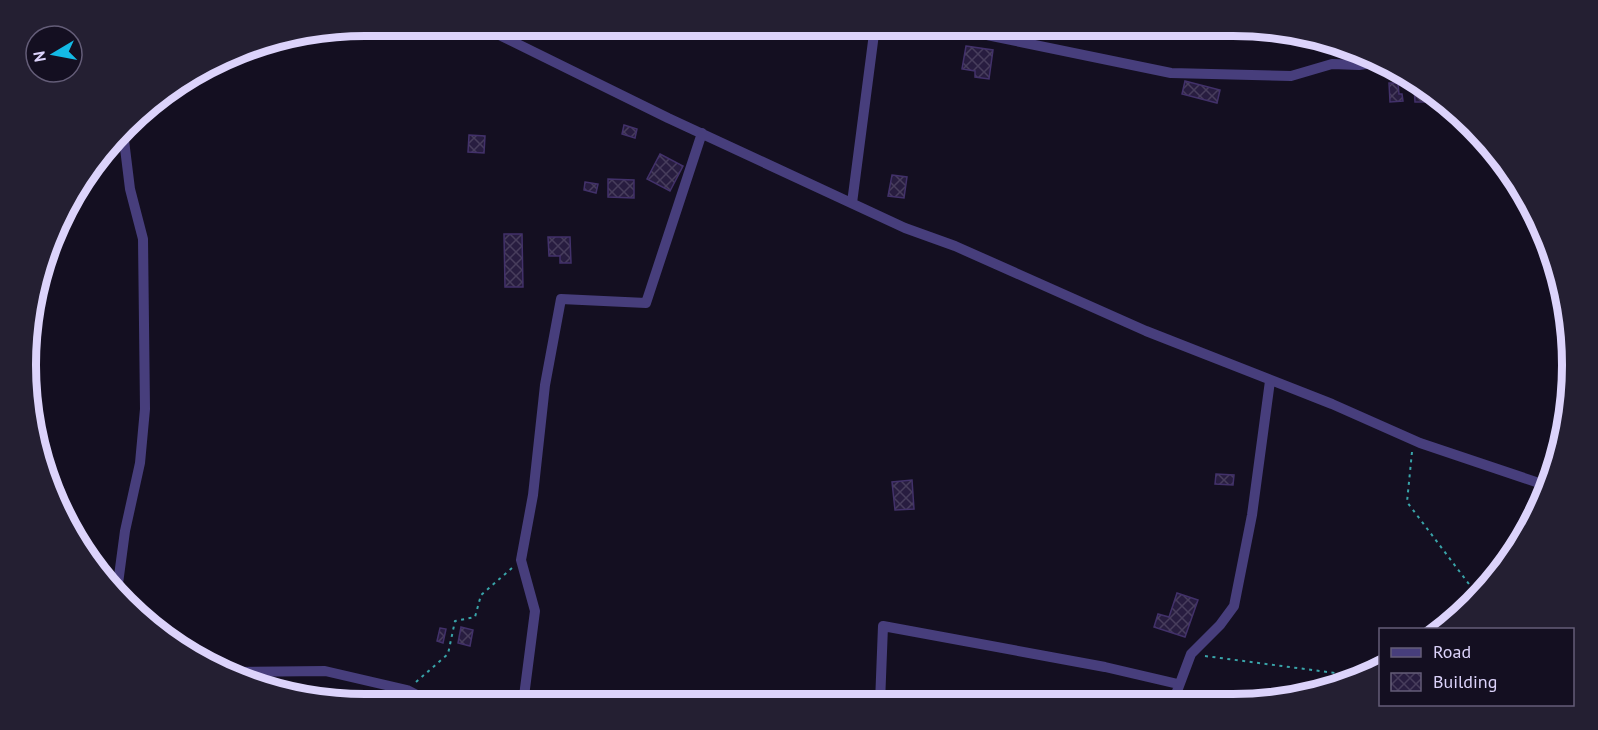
<svg xmlns="http://www.w3.org/2000/svg" width="1598" height="730" font-family="'PT Sans',sans-serif">
<style>
.building{fill:url(#building-cross-hatch);stroke:#42316a;stroke-width:1.5}
.lines{fill:none;stroke-linecap:round;stroke-linejoin:round}
.path{stroke:#39a4a9;stroke-width:2;stroke-dasharray:3 4.5;stroke-linecap:butt}
.lane{stroke:#473e7c;stroke-width:5}
.street{stroke:#473e7c;stroke-width:10}
.rim{fill:none;stroke:#dcd3fb;stroke-width:8}
</style>
<defs>
<pattern id="building-cross-hatch" width="8" height="8" patternUnits="userSpaceOnUse" patternTransform="scale(1.5)"><rect width="8" height="8" fill="#281d40"/><path d="M0 0l8 8M0 8l8-8" fill="none" stroke="#473d5c"/></pattern>
</defs>
<rect width="100%" height="100%" fill="#140f21"/>
<!-- building -->
<path class="building" d="M966 46 993 50 989 79 975 77V71L962 69Z
M1185 81 1220 90 1217 103 1182 94Z
M1389 83H1398L1399 94H1402L1403 101 1390 102Z
M1414 86 1422 91V95H1427V102H1415Z
M624 125 637 129 635 138 622 134Z
M469 135 485 136 484 153 468 152Z
M660 154 683 166 670 191 647 179Z
M892 175 907 177 904 198 888 196Z
M608 179 634 180V198L608 197Z
M585 182 598 184 596 193 584 190Z
M504 234H522L523 287H505Z
M548 237H570L571 263H560V256H549Z
M1216 474 1234 475 1233 485 1215 484Z
M912 480 914 509 895 510 892 482Z
M1177 593 1198 600 1185 637 1154 627 1158 614 1169 617Z
M461 627 473 630 470 646 458 643Z
M440 628 446 629 443 643 437 641Z"/>
<g class="lines">
<!-- path -->
<path class="path" d="M1412 452 1407 502 1478 596
M1205 656 1366 677
M416 682 448 654 455 621 475 617 481 595 512 568"/>
<!-- lane -->
<path class="lane" d="M1019 41 1020 26"/>
<!-- street -->
<path class="street" d="M481 26 668 118 905 228 955 246 1146 331 1332 404 1420 443 1548 486
M943 26 1171 73 1291 76 1332 64 1359 65 1379 62
M852 203 875 26
M117 591 125 531 140 463 145 409 143 239 130 189 123 132
M220 669 232 672 325 671 407 690 434 704
M1173 702 1191 654 1220 625 1234 606 1252 515 1270 381
M880 703 883 626 1105 667 1178 684
M523 704 535 611 521 560 533 495 545 385 561 299 646 303 702 133"/>
</g>
<!-- crop -->
<path d="M0 0H1598V730H0ZM365 36H1233A329 329 0 0 1 1562 365V365A329 329 0 0 1 1233 694H365A329 329 0 0 1 36 365V365A329 329 0 0 1 365 36Z" fill="#241f32" fill-rule="evenodd"/>
<path class="rim" d="M365 36H1233A329 329 0 0 1 1562 365V365A329 329 0 0 1 1233 694H365A329 329 0 0 1 36 365V365A329 329 0 0 1 365 36Z"/>
<!-- legend -->
<rect x="1379" y="628" width="195" height="78" fill="#140f21" stroke="#645d78" stroke-width="1.5"/>
<rect x="1391" y="648" width="30" height="9" fill="#473e7c" stroke="#645d78" stroke-width="1.5"/>
<text x="1433" y="658" font-size="18" fill="#dcd3fb">Road</text>
<rect x="1391" y="673" width="30" height="18" fill="url(#building-cross-hatch)" stroke="#645d78" stroke-width="1.5"/>
<text x="1433" y="688" font-size="18" fill="#dcd3fb">Building</text>
<!-- north arrow -->
<g transform="translate(54 54) rotate(260)"><circle r="28" fill="#140f21" stroke="#645d78" stroke-width="1.5"/>
<path d="M0-4.5L10 22L0 15L-10 22Z" fill="#14bae6"/>
<text y="-9" font-size="16" font-weight="bold" text-anchor="middle" fill="#dcd3fb">N</text>
</g>
</svg>
